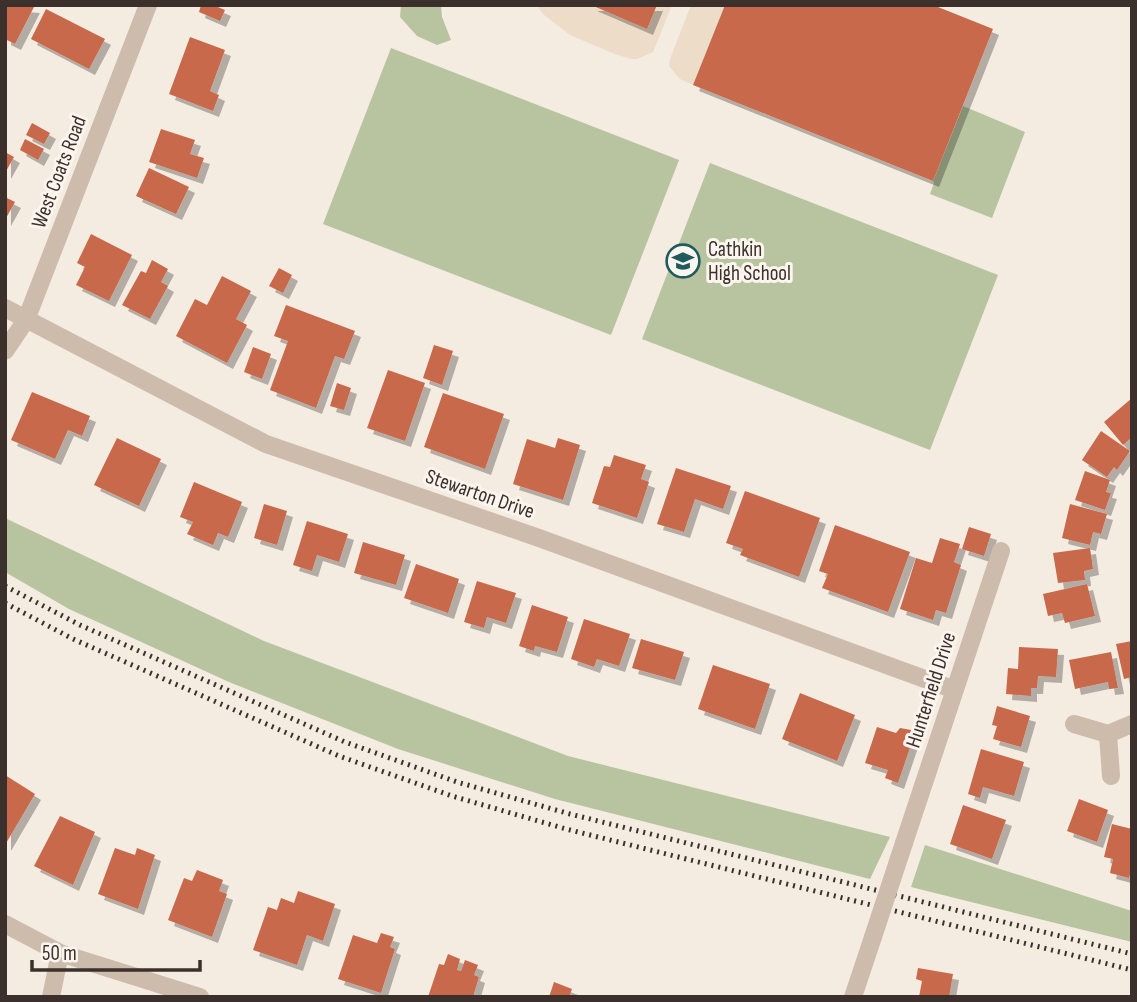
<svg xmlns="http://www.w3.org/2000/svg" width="1137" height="1002" font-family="'Sofia Sans Condensed',sans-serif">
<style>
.green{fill:#b8c4a0}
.plaza{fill:#ecdcc8}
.building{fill:#c8694b;filter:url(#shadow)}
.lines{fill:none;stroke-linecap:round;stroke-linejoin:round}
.minor{stroke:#cdbbac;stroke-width:18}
.rail{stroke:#3b302b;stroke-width:5;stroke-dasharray:2 5;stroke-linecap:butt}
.minor-bridge{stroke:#cdbbac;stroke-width:18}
.labels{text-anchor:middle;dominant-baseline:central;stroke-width:6;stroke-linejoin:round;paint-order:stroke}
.street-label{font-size:21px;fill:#3b302b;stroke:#fbf5ee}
.poi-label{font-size:21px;fill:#3b302b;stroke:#fbf5ee;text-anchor:start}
</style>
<defs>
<filter id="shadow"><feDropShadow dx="6" dy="6" stdDeviation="0" flood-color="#0004"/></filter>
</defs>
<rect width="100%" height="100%" fill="#f4ebe1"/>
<!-- green -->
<path class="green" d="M401 5H441L442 17 451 40 437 45 417 36 400 17Z
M391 48 679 160 611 335 323 224Z
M963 106 1025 132 992 218 930 194 934 183 933 181Z
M710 163 998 275 930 450 642 339Z
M5 518 264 641 568 756 890 837 870 879 555 799 398 749 229 682 69 609 5 572Z
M925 845 1132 911V942L911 887Z"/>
<!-- plaza -->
<path class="plaza" d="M537 5H590L647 28 657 5H672L653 52 637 59H631L615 54 570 35 543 14Z
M691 5H725L693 85 680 79 669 66 670 59Z"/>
<!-- building -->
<path class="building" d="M5 5 34 7 15 44 5 39Z
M201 5H213L225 10 220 21 199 12Z
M591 5H657L647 29Z
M725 5H933L993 29 933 181 693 85Z
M46 9 105 39 89 69 31 39Z
M190 37 225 50 210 91 219 95 213 111 169 94Z
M32 123 50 133 44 144 26 135Z
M161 129 195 140 190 154 204 158 197 178 149 162Z
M25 139 44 149 38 160 20 150Z
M5 152 14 157 5 173Z
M149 168 189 187 176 214 136 196Z
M5 197 15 202 5 220Z
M91 234 132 255 109 301 76 285 85 267 77 263Z
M152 260 168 269 161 282 168 286 150 319 122 305 141 271 146 273Z
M279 268 292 275 283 293 269 286Z
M222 276 251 291 236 319 247 325 227 363 176 336 195 299 207 305Z
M286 305 355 331 344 359 335 356 316 408 270 390 288 341 274 336Z
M434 345 453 351 442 385 423 378Z
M253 347 271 354 262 379 244 372Z
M388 370 425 383 405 441 367 428Z
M337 383 351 388 344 410 330 406Z
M32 392 90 416 82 436 68 430 55 459 11 440Z
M443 393 504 414 485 469 424 447Z
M1132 398V441L1130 439 1123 445 1104 422Z
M1101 431 1130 451 1117 470 1114 467 1107 477 1082 460Z
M117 438 161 459 139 506 94 485Z
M558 438 580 445 563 500 513 484 527 439 555 448Z
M614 455 646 465 641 479 649 482 637 518 592 503 604 466 610 467Z
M676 468 731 486 723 509 695 499 684 532 657 524Z
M1085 471 1110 480 1106 492 1111 493 1105 510 1075 500Z
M194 482 242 502 228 537 218 533 213 545 187 534 193 522 180 517Z
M745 491 820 518 799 577 740 555 743 549 726 543Z
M264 504 287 511 277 545 254 538Z
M1070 504 1107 514 1101 534 1093 532 1090 545 1062 538Z
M307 521 348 534 339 562 317 555 312 571 293 565Z
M835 525 910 552 888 612 822 588 828 574 819 571Z
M969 527 991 534 984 556 962 549Z
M940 538 960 544 954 562 961 565 946 613 936 610 933 620 900 609 916 558 932 563Z
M363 542 405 555 396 585 354 573Z
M1090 548 1093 569 1084 571 1085 580 1058 583 1053 553Z
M416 564 459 579 448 613 404 598Z
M477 581 516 593 506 623 487 617 484 628 464 622Z
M1087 584 1095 616 1065 623 1062 613 1048 616 1043 594Z
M532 605 568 617 557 652 535 646 534 651 519 646Z
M584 619 630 634 619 666 597 659 594 667 571 659Z
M641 639 684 652 675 680 632 668Z
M1132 641V677L1124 679 1116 644Z
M1019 647 1058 649 1056 677 1038 676 1037 688H1031V696L1006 694 1008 668 1018 669Z
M1111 652 1118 688 1109 689 1108 682 1075 689 1069 660Z
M713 665 770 684 755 729 698 709Z
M800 693 855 715 837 761 782 739Z
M997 706 1030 716 1021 747 993 739 997 726 992 725Z
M877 727 896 733 900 728 911 730 914 736 898 783 885 778 888 770 865 763Z
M981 749 1024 762 1014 796 983 787 980 798 968 794Z
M5 775 35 794 5 845Z
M1079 799 1108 810 1097 842 1067 831Z
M963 805 1006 820 992 859 950 844Z
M60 816 95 832 73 885 34 866Z
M1112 824 1132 829V867L1129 878 1110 873 1113 859 1104 857Z
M115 848 135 855 137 848 155 855 138 909 98 894Z
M197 870 223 880 219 891 227 894 212 937 168 920 184 878 192 881Z
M298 891 335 904 323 941 307 935 297 965 253 950 268 907 277 910 281 898 294 903Z
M381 933 394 937 390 947 395 949 381 993 338 979 353 935 377 943Z
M448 954 460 959 457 970 461 971 465 960 478 965 474 975 479 977 473 997H428L439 964 444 965Z
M918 968 953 974 949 997H919L922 981 916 979Z
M554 982 572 989 569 997H549Z"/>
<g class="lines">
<!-- minor -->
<path class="minor" d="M5 308 266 444 539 538 955 690
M5 351 26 320 148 5
M1074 724 1108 734 1111 776
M1108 734 1132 724
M904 843 1001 551
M5 924 60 953 200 997
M51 997 60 953
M853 997 873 937"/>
<!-- rail -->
<path class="rail" d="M5 586 80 625 345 742 457 782 570 814 1132 954
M5 603 73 639 339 756 452 796 566 829 1132 970"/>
<!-- minor-bridge -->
<path class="minor-bridge" d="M873 937 904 843"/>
</g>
<!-- icons -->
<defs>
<symbol id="school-ring" viewBox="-11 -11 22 22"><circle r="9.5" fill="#fbf5ee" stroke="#1f5a5e" stroke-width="1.5"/><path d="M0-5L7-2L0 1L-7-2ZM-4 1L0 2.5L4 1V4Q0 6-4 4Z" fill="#1f5a5e"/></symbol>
</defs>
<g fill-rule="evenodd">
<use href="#school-ring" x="664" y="242" width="38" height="38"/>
</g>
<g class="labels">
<!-- street labels -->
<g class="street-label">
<text transform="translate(59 172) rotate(-69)">West Coats Road</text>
<text transform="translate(480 494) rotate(19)">Stewarton Drive</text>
<text transform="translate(931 690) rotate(-72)">Hunterfield Drive</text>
</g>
<!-- poi labels -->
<g class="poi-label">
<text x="708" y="249">Cathkin<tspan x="708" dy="24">High School</tspan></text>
</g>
</g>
<!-- border -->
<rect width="1137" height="1002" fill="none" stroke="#3b302b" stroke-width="14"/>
<!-- scale -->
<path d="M32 960v10h168v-10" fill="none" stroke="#3b302b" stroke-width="3.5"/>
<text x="42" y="960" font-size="21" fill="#3b302b" stroke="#fbf5ee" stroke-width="5" paint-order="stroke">50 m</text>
</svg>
